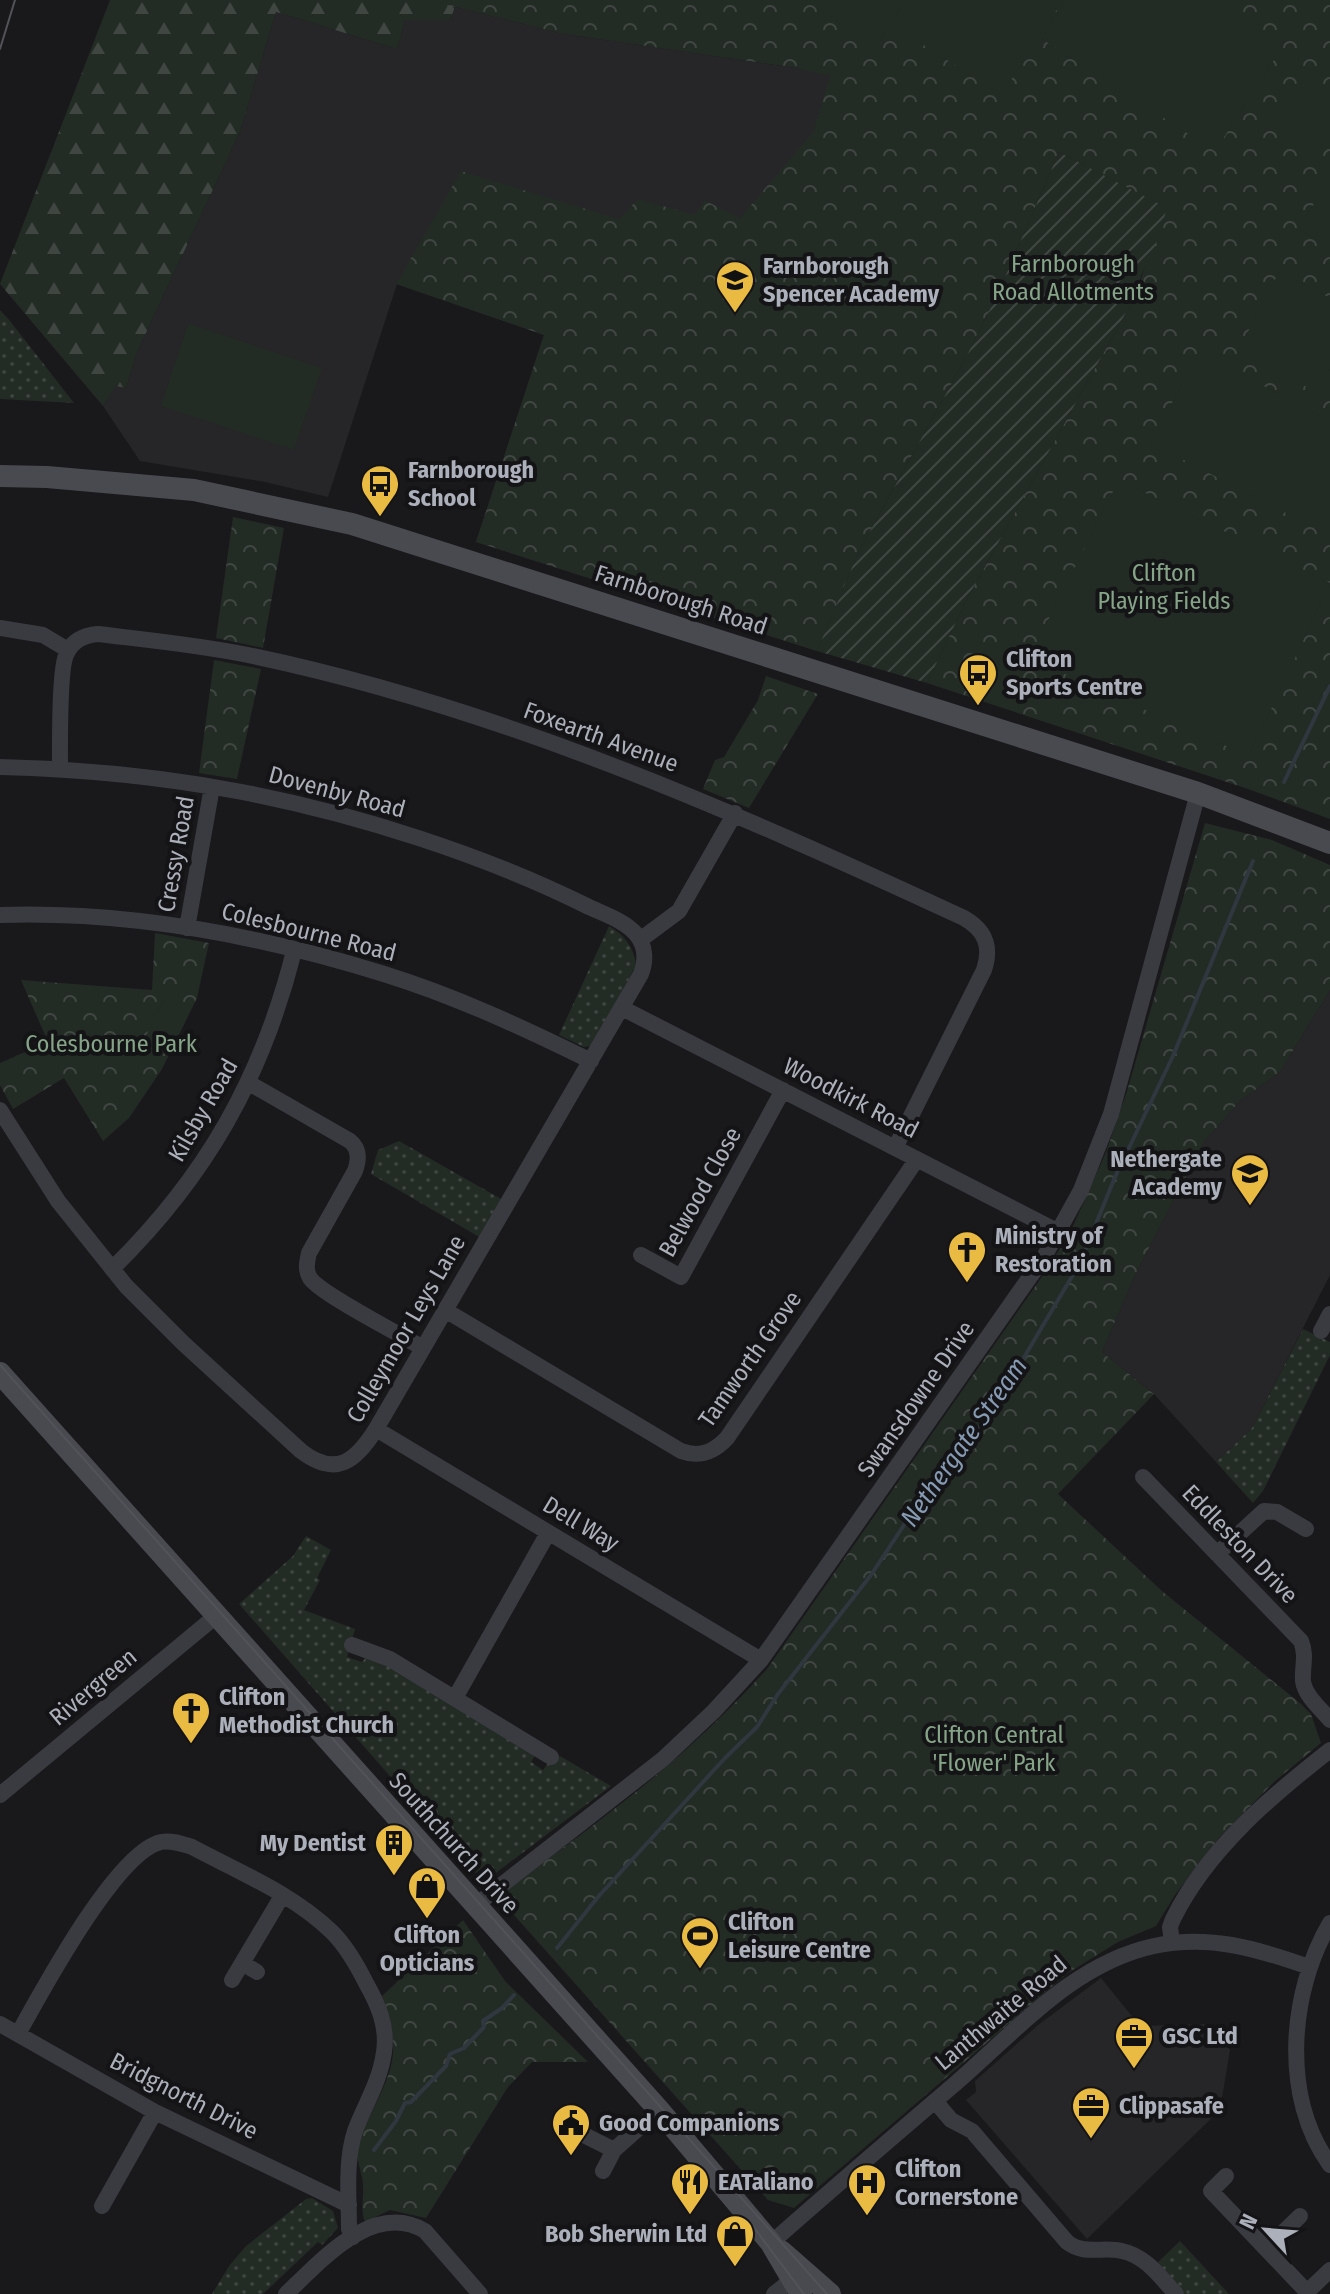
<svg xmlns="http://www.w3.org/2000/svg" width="1330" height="2294" font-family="'Fira Sans Condensed',sans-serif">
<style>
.built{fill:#262528}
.grass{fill:url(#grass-dots)}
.forest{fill:url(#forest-firs)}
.park{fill:url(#park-crowns)}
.garden{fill:url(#garden-furrows)}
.pitch{fill:#232b25}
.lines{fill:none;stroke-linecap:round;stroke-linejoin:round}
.stream{stroke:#30373f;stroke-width:4}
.street{stroke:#3a3b40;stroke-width:16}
.secondary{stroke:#494a50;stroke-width:22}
.tram{stroke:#525359;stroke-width:2}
.labels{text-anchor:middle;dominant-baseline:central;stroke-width:8;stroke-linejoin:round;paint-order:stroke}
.park-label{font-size:24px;fill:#85a488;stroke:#141416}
.poi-label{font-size:24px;font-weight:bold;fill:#acb0ba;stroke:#141416;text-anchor:start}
.street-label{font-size:24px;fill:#acb0ba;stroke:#141416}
.water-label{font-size:26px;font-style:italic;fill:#869bb3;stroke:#141416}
</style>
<defs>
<pattern id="grass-dots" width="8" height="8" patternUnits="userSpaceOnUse" patternTransform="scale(2)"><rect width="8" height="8" fill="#232b25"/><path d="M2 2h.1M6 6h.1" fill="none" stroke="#404743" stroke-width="1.8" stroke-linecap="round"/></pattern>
<pattern id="forest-firs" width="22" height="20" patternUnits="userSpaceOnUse" patternTransform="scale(2)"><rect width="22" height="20" fill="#232b25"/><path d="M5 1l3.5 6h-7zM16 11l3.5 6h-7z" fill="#404743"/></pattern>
<pattern id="park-crowns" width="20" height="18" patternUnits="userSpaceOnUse" patternTransform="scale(2)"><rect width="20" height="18" fill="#232b25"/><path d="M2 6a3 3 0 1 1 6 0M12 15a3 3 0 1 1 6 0" fill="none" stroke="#404743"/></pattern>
<pattern id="garden-furrows" width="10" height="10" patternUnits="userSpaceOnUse" patternTransform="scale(2)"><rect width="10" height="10" fill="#232b25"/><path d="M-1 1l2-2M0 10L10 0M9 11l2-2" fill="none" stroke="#404743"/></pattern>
</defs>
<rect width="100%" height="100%" fill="#19191b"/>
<!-- built -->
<path class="built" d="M455 7 563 34 790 67 902 90 858 553 817 651 476 542 544 335 397 284 328 497 265 482 140 461 103 406 116 385 126 388 138 350 240 132 276 12 397 49 405 20H450Z
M1330 990V1275L1252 1428 1216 1462 1154 1394 1102 1352 1136 1273 1204 1142 1240 1101 1280 1072Z
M1101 1978 1140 2026 1207 2024 1230 2050 1220 2110 1087 2239 966 2100 976 2092 975 2081 1038 2025Z"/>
<!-- grass -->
<path class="grass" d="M0 310 10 321 74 403 0 399Z
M609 926C624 935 635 948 636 966L591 1046 584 1047 559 1035Z
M399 1141 503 1200 481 1238 371 1174 378 1150Z
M1303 1329 1330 1342V1355L1263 1491 1253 1503 1216 1462 1252 1428Z
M306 1536 331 1550 317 1578 320 1580 304 1610 355 1629 347 1657 362 1662 367 1656 388 1664 536 1754 531 1762 543 1770 549 1762 554 1765 560 1756 611 1786 489 1878 474 1872 239 1604 293 1556Z
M312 2198 333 2211 338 2228 322 2245 318 2242 263 2294H212L229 2266 246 2246 306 2199Z
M1180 2241 1229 2294H1184L1156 2264Z"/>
<!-- forest -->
<path class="forest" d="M110 0H429L455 7 450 20H405L397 49 276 12 240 132 138 350 126 388 116 386 103 406 0 284Z"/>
<!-- park -->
<path class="park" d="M400 0H1330V819L1248 789 927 683 967 599 1134 298 1166 208 1059 152 998 293 964 361 858 553 817 651 476 542 544 335 396 284 461 171 619 219 638 199 695 215 704 200 740 218 813 132 830 76 790 67 563 34 455 7Z
M233 517 284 528 263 648 216 638Z
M214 660 261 669 237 779 199 773Z
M766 676 818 694 749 808 703 789 715 760 724 757 758 700Z
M1205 823 1272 840 1330 865V990L1280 1072 1240 1101 1204 1142 1136 1273 1102 1352 1154 1394 1058 1494 1162 1591 1301 1704 1311 1714 1321 1743 1275 1781 1219 1838 1175 1895 1156 1926 1118 1942 1068 1973 794 2208 768 2200 505 1905 503 1891C600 1822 687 1758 767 1669L1039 1281 1070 1233 1106 1152 1127 1091Z
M155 933 209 943 197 998 162 1069 129 1118 103 1141 64 1078 13 1109 0 1085V1063L48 1042 21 980 152 990Z
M463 1920 505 1981 588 2062H532L508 2087 426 2218 390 2210 365 2222C360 2209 364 2199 363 2186 363 2174 356 2161 357 2149 358 2137 366 2124 371 2114 395 2065 401 2050 382 1996Z"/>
<!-- garden -->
<path class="garden" d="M1059 152 1167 208 1158 239 1136 287 1134 298 967 599 927 683 817 651 858 553 964 361 998 293Z"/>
<!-- pitch -->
<path class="pitch" d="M805 0H906L876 46Z
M914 0H1063L1001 95 896 27Z
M1067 0H1213L1283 46 1215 151 1042 39Z
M1298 81 1330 100V127L1318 148 1274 122Z
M1330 177V248L1299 229Z
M1279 272 1330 298V369L1318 393 1238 351Z
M188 323 322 368 294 450 161 406Z
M1199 352 1330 421V536L1151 443Z
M1119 480 1330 583 1249 756 1029 658Z
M163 1001 189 1014 169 1055 143 1042Z"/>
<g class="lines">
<!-- stream -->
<path class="stream" d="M1284 782 1330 686
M557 1948 598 1897 725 1758 757 1727 778 1694 871 1575 908 1519 991 1413 1080 1263 1115 1177 1173 1056 1253 861
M374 2150 396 2121 405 2103 411 2102 446 2066 450 2054 464 2048 484 2027 483 2021 502 2008 514 1995"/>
<!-- street -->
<path class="street" d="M0 628 43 635 68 650
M0 767C81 769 163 777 242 792 356 814 485 855 589 907 604 914 625 921 636 934 646 946 646 961 641 974L376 1429C356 1461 336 1478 301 1451L183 1343 126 1286 58 1201 0 1110
M60 768C60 747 59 666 67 653 73 640 85 635 98 634 148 640 199 645 248 655 499 707 733 811 964 918 985 930 992 946 984 970L895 1148
M0 915C128 911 262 936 384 974 455 996 524 1028 591 1061
M187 928 212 787
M640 940 679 911 735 813
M622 1008 1059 1232
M249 1083 350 1141C360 1149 359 1160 355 1171L309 1253C307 1262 305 1270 310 1278 319 1293 403 1336 423 1348
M641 1255 681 1277 783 1090
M112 1269C206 1177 262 1078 294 951
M445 1310 681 1451C700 1458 714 1452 727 1438L917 1159
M1321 1331 1330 1314
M376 1429 761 1660
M1143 1477 1301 1641C1307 1656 1302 1666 1303 1681 1305 1696 1321 1709 1330 1720
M1217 1554 1264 1511 1277 1512 1306 1529
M352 1645 390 1659 551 1757
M455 1698 548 1533
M0 1795 216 1616
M476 1905 663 1759 714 1711 761 1660 1044 1257 1081 1190 1111 1114 1198 793
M1330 1923C1289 1993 1281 2097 1330 2165
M1172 1943 1170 1927 1173 1919C1207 1850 1270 1797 1330 1750
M242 1963 257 1972
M232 1980 282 1896
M0 2024 155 2112 349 2205
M18 2034C41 1993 116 1852 161 1842 172 1840 182 1844 192 1847 239 1872 293 1894 332 1932 346 1946 357 1965 366 1983 378 2004 388 2027 384 2052 380 2082 365 2104 355 2131 345 2161 349 2198 349 2229L353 2237
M935 2101 951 2120 972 2131 1067 2242C1085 2256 1102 2246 1122 2251 1146 2256 1160 2277 1176 2294
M572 2129 614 2150 659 2110
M603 2171 614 2150
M1226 2176 1211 2191 1309 2294
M102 2206 155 2112
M771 2243C832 2189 894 2136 956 2083 1016 2031 1074 1963 1154 1946 1209 1934 1258 1949 1309 1967
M1266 2249 1300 2216
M1307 2292 1330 2270
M286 2294C321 2261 373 2200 425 2231L480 2294
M774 2294 799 2274"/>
<!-- secondary -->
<path class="secondary" d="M0 476 47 477 194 490 352 524 1198 793 1330 843
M0 1373 659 2110 771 2243 801 2294
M781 2251 830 2294"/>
<!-- tram -->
<path class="tram" d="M0 49 15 0
M0 1365 827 2294
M749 2221 804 2294"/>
</g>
<!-- icons -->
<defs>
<symbol id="school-pin" viewBox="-11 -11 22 30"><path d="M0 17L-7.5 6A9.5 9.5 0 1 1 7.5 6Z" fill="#e9bb43" stroke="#141416"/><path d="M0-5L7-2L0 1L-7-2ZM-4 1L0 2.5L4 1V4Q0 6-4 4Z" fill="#111"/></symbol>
<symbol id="bus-pin" viewBox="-11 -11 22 30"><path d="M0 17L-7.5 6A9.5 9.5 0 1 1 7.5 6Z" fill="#e9bb43" stroke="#141416"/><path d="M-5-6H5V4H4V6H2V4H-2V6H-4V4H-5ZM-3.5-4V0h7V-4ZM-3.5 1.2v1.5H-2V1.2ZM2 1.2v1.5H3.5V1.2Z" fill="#111"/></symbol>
<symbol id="church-pin" viewBox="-11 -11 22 30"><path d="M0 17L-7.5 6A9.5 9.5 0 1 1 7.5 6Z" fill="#e9bb43" stroke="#141416"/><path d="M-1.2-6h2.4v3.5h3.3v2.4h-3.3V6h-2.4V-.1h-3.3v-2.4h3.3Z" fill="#111"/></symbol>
<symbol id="building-pin" viewBox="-11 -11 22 30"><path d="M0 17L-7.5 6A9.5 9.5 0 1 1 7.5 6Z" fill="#e9bb43" stroke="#141416"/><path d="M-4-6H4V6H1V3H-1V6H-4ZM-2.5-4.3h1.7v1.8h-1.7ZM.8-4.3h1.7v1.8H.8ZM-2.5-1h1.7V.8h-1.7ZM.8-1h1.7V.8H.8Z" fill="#111"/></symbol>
<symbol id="shop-pin" viewBox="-11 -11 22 30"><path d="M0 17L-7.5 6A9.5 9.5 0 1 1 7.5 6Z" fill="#e9bb43" stroke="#141416"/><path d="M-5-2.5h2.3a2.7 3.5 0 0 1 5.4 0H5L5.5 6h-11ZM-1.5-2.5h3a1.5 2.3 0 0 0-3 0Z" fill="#111"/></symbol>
<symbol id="stadium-pin" viewBox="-11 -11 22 30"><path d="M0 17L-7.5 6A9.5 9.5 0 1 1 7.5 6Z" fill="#e9bb43" stroke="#141416"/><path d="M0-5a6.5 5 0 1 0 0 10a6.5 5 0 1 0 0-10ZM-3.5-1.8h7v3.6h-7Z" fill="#111"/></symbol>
<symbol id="office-pin" viewBox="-11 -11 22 30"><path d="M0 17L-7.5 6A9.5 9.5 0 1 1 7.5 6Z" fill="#e9bb43" stroke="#141416"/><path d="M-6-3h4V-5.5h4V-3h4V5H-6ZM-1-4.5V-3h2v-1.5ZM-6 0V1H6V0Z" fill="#111"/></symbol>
<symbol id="civic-pin" viewBox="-11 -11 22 30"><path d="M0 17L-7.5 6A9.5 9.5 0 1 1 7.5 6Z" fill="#e9bb43" stroke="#141416"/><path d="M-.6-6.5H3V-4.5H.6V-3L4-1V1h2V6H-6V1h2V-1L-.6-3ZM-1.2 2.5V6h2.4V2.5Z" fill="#111"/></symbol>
<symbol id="restaurant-pin" viewBox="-11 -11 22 30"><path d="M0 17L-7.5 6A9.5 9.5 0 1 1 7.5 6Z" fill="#e9bb43" stroke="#141416"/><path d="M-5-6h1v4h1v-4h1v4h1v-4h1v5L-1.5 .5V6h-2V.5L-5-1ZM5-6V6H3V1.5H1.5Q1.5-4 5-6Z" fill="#111"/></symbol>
<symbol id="hospital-pin" viewBox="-11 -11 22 30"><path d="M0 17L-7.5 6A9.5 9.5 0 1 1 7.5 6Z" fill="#e9bb43" stroke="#141416"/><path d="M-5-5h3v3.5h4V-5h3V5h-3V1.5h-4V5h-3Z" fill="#111"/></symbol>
</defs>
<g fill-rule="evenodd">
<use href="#school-pin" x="713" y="258" width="44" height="60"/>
<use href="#bus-pin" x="358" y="462" width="44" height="60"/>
<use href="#bus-pin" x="956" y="651" width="44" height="60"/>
<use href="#school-pin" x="1228" y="1151" width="44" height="60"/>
<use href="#church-pin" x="945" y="1228" width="44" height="60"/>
<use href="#church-pin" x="169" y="1689" width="44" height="60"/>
<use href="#building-pin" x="372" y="1821" width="44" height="60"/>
<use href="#shop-pin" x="405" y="1864" width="44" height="60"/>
<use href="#stadium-pin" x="678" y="1914" width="44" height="60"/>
<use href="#office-pin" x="1112" y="2014" width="44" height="60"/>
<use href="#office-pin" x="1069" y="2084" width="44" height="60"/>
<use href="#civic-pin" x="549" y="2101" width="44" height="60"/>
<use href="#restaurant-pin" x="668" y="2160" width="44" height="60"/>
<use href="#hospital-pin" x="845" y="2161" width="44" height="60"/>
<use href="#shop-pin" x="713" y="2212" width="44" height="60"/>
</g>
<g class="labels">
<!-- park labels -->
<g class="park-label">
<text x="1073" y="264">Farnborough<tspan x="1073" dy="28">Road Allotments</tspan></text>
<text x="1164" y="573">Clifton<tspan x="1164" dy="28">Playing Fields</tspan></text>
<text x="111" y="1044">Colesbourne Park</text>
<text x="994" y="1735">Clifton Central<tspan x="994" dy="28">'Flower' Park</tspan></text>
</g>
<!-- poi labels -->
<g class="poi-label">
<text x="763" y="266">Farnborough<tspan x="763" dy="28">Spencer Academy</tspan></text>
<text x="408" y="470">Farnborough<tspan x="408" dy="28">School</tspan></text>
<text x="1006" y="659">Clifton<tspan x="1006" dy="28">Sports Centre</tspan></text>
<text x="1222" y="1159" text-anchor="end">Nethergate<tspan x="1222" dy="28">Academy</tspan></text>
<text x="995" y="1236">Ministry of<tspan x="995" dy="28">Restoration</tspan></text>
<text x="219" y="1697">Clifton<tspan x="219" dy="28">Methodist Church</tspan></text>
<text x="366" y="1843" text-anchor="end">My Dentist</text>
<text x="728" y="1922">Clifton<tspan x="728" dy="28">Leisure Centre</tspan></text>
<text x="427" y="1935" text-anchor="middle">Clifton<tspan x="427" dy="28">Opticians</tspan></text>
<text x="1162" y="2036">GSC Ltd</text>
<text x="1119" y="2106">Clippasafe</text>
<text x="599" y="2123">Good Companions</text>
<text x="895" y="2169">Clifton<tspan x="895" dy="28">Cornerstone</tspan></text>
<text x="718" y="2182">EATaliano</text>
<text x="707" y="2234" text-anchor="end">Bob Sherwin Ltd</text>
</g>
<!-- street labels -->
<g class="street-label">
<text transform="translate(681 600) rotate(18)">Farnborough Road</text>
<text transform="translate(601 737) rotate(20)">Foxearth Avenue</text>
<text transform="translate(337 792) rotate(15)">Dovenby Road</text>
<text transform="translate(176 854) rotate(-80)">Cressy Road</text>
<text transform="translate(309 932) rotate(14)">Colesbourne Road</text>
<text transform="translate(851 1098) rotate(27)">Woodkirk Road</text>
<text transform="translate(203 1110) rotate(-60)">Kilsby Road</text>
<text transform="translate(700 1192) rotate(-61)">Belwood Close</text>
<text transform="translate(406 1329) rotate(-60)">Colleymoor Leys Lane</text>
<text transform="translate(750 1359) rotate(-55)">Tamworth Grove</text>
<text transform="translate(916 1399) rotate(-55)">Swansdowne Drive</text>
<text transform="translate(581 1524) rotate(31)">Dell Way</text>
<text transform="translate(1240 1544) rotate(46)">Eddleston Drive</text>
<text transform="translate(93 1687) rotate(-40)">Rivergreen</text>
<text transform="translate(454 1843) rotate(48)">Southchurch Drive</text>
<text transform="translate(1001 2013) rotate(-40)">Lanthwaite Road</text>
<text transform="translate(184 2096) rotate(27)">Bridgnorth Drive</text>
</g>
<!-- water labels -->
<g class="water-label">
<text transform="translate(964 1442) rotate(-55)">Nethergate Stream</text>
</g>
</g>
<!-- north arrow -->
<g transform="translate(1266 2230) rotate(296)" stroke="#141416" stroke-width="6" paint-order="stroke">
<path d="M0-6L14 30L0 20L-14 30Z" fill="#acb0ba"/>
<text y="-12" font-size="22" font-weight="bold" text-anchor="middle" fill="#acb0ba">N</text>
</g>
</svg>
